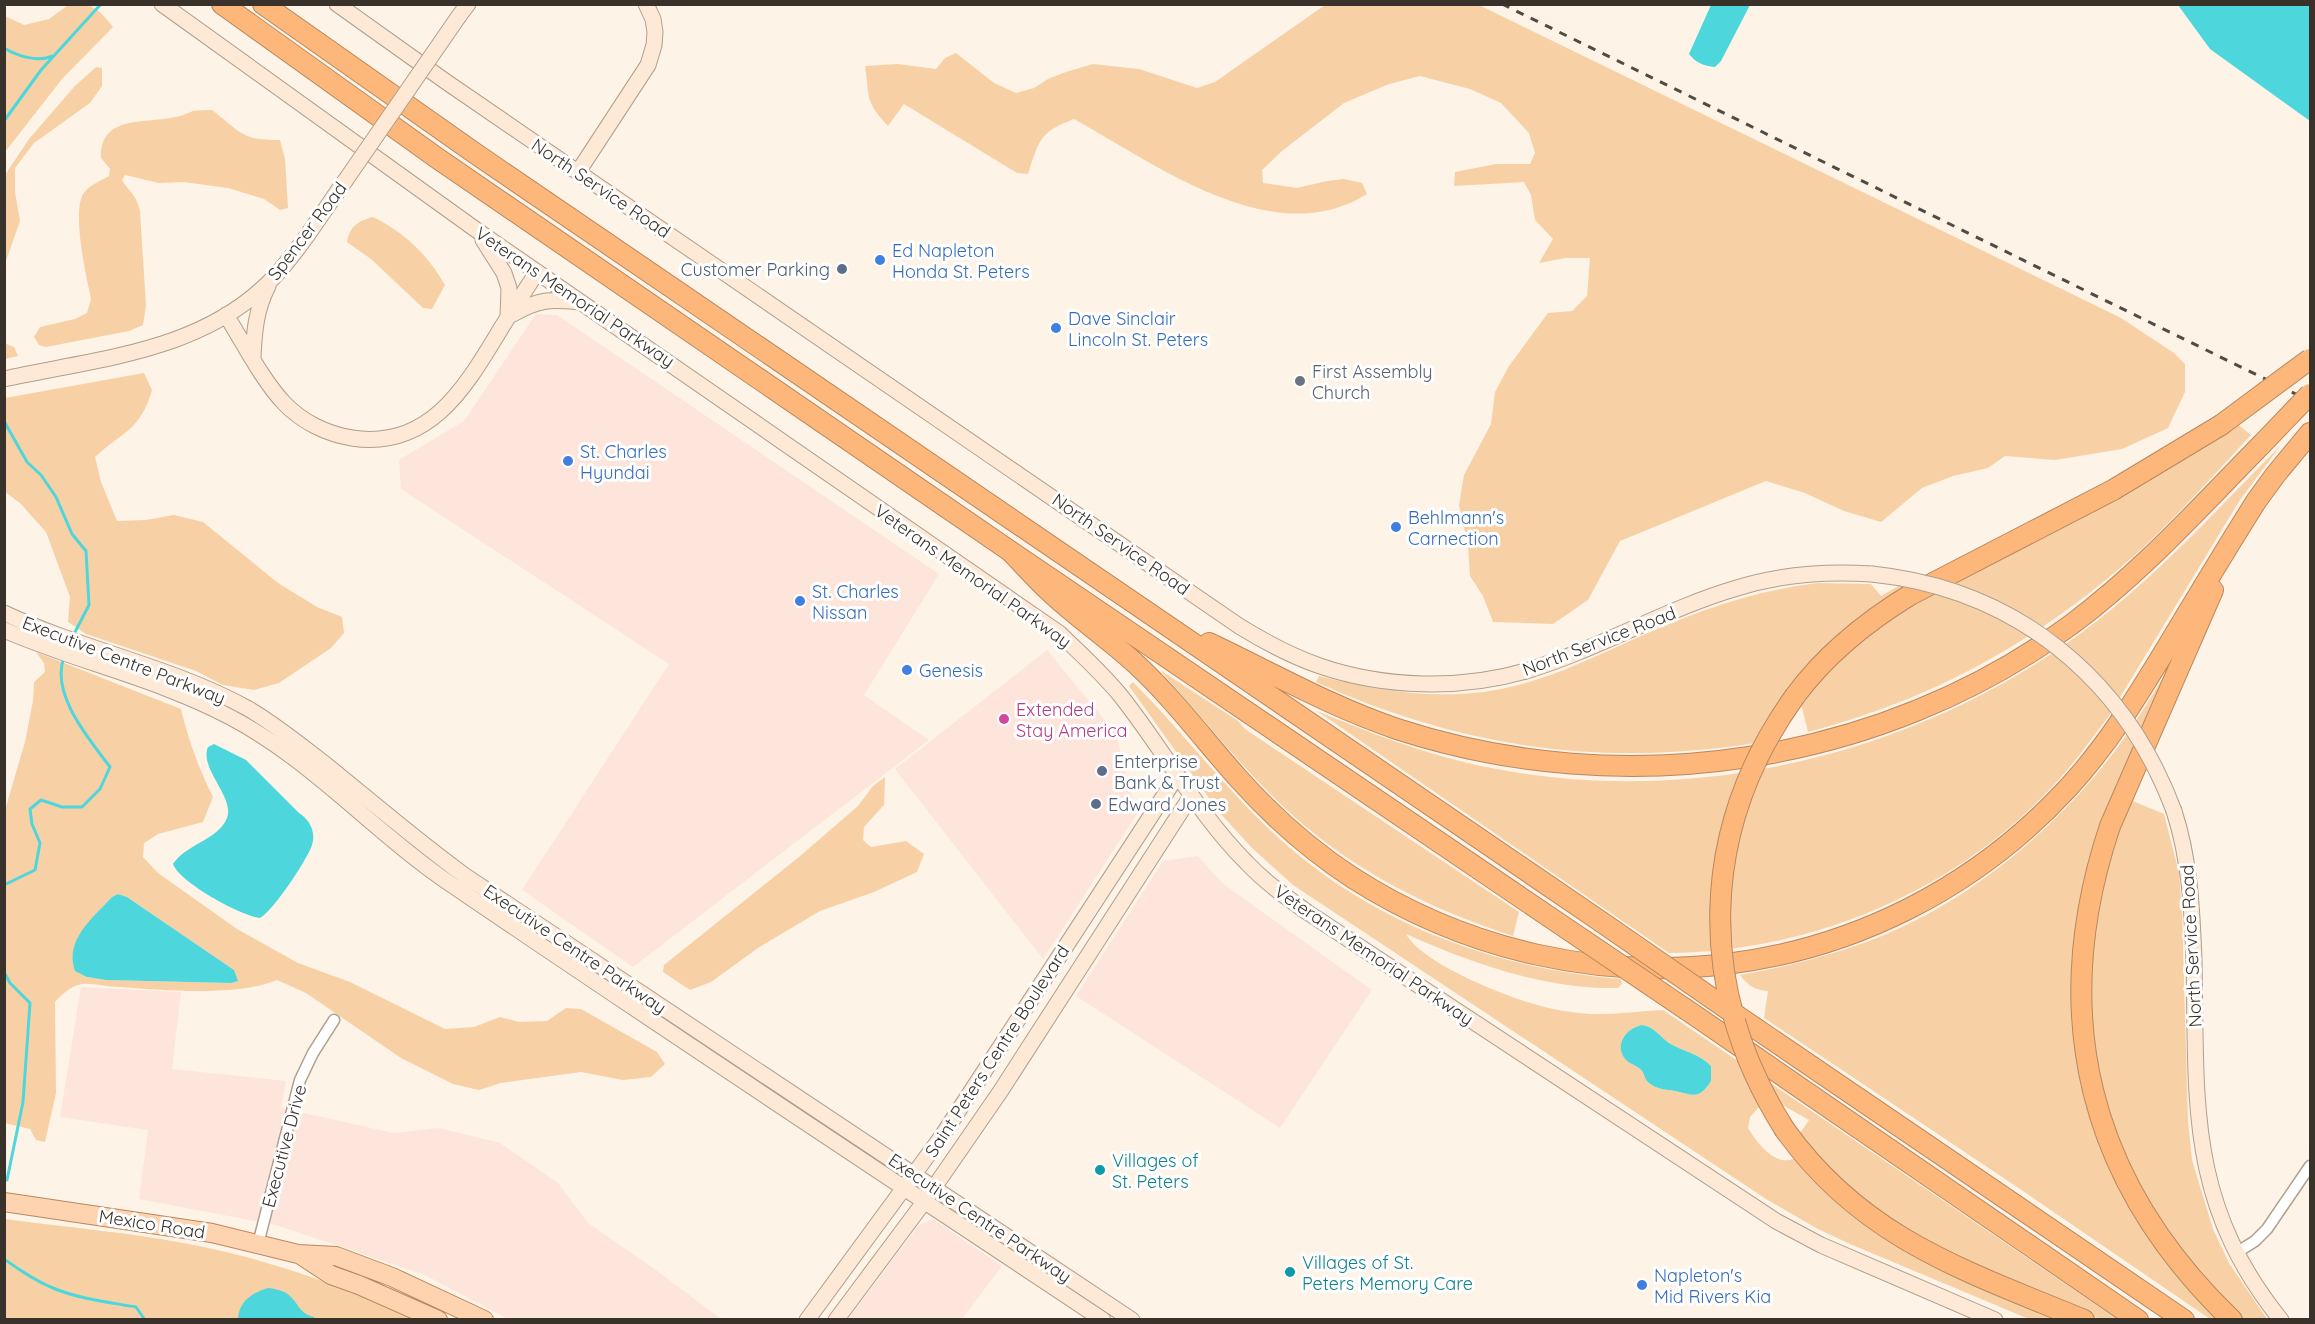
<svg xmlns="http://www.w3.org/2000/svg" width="2315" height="1324" font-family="Quicksand,sans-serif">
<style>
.commercial{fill:#fde5db}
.green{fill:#f7d1a5;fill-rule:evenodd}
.water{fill:#4dd7dc}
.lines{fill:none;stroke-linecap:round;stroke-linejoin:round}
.stream{stroke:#4dd7dc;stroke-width:3}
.street-casing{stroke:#af9f8d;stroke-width:13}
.secondary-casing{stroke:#af9f8d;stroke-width:17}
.primary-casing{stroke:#b8885f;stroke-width:20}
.highway-casing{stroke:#b8885f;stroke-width:22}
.street{stroke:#fff;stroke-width:10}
.secondary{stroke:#fee9d7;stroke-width:15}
.primary{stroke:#fed4b0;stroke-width:18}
.highway{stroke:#fdb77b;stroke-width:20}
.rail{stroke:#514b42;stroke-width:3;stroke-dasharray:8 8;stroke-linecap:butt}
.secondary-bridge-casing{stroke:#af9f8d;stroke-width:17;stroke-linecap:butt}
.highway-bridge-casing{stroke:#b8885f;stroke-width:22;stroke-linecap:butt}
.secondary-bridge{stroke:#fee9d7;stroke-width:15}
.highway-bridge{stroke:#fdb77b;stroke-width:20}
.shop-dot{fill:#3f7fe0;stroke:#fff;stroke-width:2}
.service-dot{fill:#5c6f8a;stroke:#fff;stroke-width:2}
.worship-dot{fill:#6b7280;stroke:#fff;stroke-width:2}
.hotel-dot{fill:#d1479c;stroke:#fff;stroke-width:2}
.culture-dot{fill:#0f9aa8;stroke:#fff;stroke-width:2}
.labels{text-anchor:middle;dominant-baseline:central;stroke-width:6;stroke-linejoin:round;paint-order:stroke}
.street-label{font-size:18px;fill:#38322a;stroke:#fff}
.shop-label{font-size:18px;fill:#366cbe;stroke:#fff;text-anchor:start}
.service-label{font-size:18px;fill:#4e5e75;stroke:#fff;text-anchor:start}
.worship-label{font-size:18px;fill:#5b616d;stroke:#fff;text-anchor:start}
.hotel-label{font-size:18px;fill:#b23c85;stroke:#fff;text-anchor:start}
.culture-label{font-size:18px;fill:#0d838f;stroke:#fff;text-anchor:start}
</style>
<rect width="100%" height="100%" fill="#fdf3e7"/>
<!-- commercial -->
<path class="commercial" d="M536 314 557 315 939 574 864 695 929 740 633 967 522 890 669 664 401 489 399 460 464 421Z
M1047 650 1116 734 1137 814 1043 959 895 769Z
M1198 856 1222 883 1372 990 1280 1128 1076 996 1163 861Z
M81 987 181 992 172 1069 286 1081 281 1108 394 1133 438 1128 500 1143 558 1183 588 1223 656 1270 721 1319H508L425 1275 276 1225 139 1199 148 1130 60 1117Z
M933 1219 1002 1266 962 1319H848L919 1225Z"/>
<!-- green -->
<path class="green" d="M68 5C93 4 97 7 113 27L62 79 5 152V16L24 25 49 19Z
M1325 5H1479L2121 318 2174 353 2185 364V392L2168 428 2122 449 2055 460 2005 456 1988 468 1953 476 1922 488 1881 522 1844 511 1805 493 1766 481 1620 541 1588 600 1553 624 1493 622 1483 596 1470 576 1468 545 1459 505 1464 475 1491 424 1495 392 1509 366 1548 313 1572 311 1587 296 1590 258H1565L1539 263 1553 239 1535 220 1531 195 1524 182 1454 186 1455 172 1496 164H1530L1535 153 1529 133 1501 103 1470 89 1420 76 1389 84 1344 103 1282 151 1262 170 1263 183 1297 188 1327 181 1344 179 1362 183 1367 194C1274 253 1155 164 1074 119 1039 132 1039 141 1028 174L1017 173 904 104 888 126C864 100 870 98 865 66L898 64 936 69 945 58 956 53 994 83 1016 93 1034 88 1048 79 1066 72 1093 64 1139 69 1197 88 1215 82Z
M96 67 102 68V86L90 103 34 143 15 168V192L20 221 5 264V175L29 139 74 87Z
M212 110C242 133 241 140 280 140L285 159 288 208 280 210 264 199 228 188 183 182 159 183 125 175 122 180C130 193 136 194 140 211L146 306 143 325 129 331 46 347 39 345 34 337 40 327 75 319 87 313 91 299C86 275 73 218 82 196 87 186 100 181 109 176L110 169 101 158C100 114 146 124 176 117 182 116 187 113 193 111 199 110 206 110 212 110Z
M373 217C404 232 428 255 445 285L432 309 423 308 371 259 347 242C350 226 358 221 373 217Z
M4 343 14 347 18 356 5 359Z
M144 373 152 390C140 431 123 431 95 457L101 482 117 521 146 520 174 515 203 522 278 583 317 607 342 617 344 633 331 648 279 683 254 690 223 685 196 671 86 634 68 622 70 597 46 532 20 503 5 492V398Z
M2235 422 2251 435C2209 480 2167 528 2120 568 2026 648 1927 701 1808 732L1800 700 1808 688 1876 624Z
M2281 445 2240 500 2108 717C2090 741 2072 766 2051 788 1954 892 1811 952 1669 953L1317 711C1370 733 1424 754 1481 766 1693 811 1927 754 2097 621 2164 569 2221 505 2281 445Z
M1819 583 1871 584 1881 596 1902 584 1905 588 1801 674 1770 715 1774 740C1611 769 1466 750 1316 682L1319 676C1385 693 1454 703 1522 684 1560 674 1596 656 1632 640 1692 613 1753 590 1819 583Z
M36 652 181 709C188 739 199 769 213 797L203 822 158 834 144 843 143 857 158 873 237 929 298 963 350 982 445 1029 474 1027 500 1017 519 1022 547 1021 566 1008 581 1009 657 1052 665 1064 651 1077 623 1080 581 1072 501 1083 479 1090 453 1084 401 1058 306 993 277 980C237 997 163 990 119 987 107 987 93 983 82 984 70 986 63 994 55 1002L56 1093 45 1142 36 1140 30 1129 5 1123V810L25 742 33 701 34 682 45 672 44 663ZM118 894 127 897 234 970 231 983 106 980 87 977 78 937 112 897Z
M2176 656 2081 909 2096 1124 2224 1319H2210L2020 1189 1764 1018 1768 991C1755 990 1747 985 1740 975 1779 968 1817 959 1855 946 1947 915 2031 851 2094 777 2126 740 2151 698 2176 656Z
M1160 670 1238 721 1245 729 1519 912 1513 936C1430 909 1353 871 1288 811 1242 768 1202 718 1160 670Z
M1133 682C1184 733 1228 793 1282 841 1376 925 1497 969 1621 979L1622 984 1618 988C1546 990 1471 963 1406 934 1422 963 1502 995 1534 1004 1552 1010 1570 1012 1589 1014 1614 1015 1638 1011 1663 1010L2117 1319H2100C1991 1273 1869 1237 1798 1136L1809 1120 1768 1097 1750 1117 1748 1128C1758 1144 1776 1168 1796 1158 1829 1192 1862 1223 1902 1247 1950 1276 2015 1298 2067 1319H2029L1850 1244 1818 1229 1766 1199 1293 885 1252 848 1219 812 1129 686ZM1642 1025C1655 1027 1659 1036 1669 1043 1683 1052 1699 1053 1711 1066V1081C1699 1100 1694 1095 1675 1091 1665 1089 1658 1090 1649 1083 1644 1079 1645 1075 1642 1071 1639 1066 1631 1065 1626 1060 1613 1046 1626 1028 1642 1025Z
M885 777 884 805 864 827 863 840 871 847 906 841 924 854 917 872 874 892 820 911 758 948 711 982 690 990 663 972 664 965 799 857 858 806 873 786Z
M2128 799 2164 814 2179 873 2182 911 2188 1121 2192 1160 2213 1229 2229 1263 2267 1319H2243L2206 1284 2160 1225 2121 1151 2101 1091 2089 1020 2094 911Z
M5 1219C71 1228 138 1233 204 1247 280 1263 351 1290 422 1320H5Z"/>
<!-- water -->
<path class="water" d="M1711 5H1750L1721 61 1715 67C1704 66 1696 63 1689 54Z
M2178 5H2310V121L2210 49Z
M214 744 246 760 299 813C310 820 316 832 312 845 307 860 273 911 260 918 241 916 179 882 173 864 186 844 218 840 227 818 235 797 199 769 208 747Z
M118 894 127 897 234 970 238 981 231 983 106 980 87 977 75 971C64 940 93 918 112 897Z
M1642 1025C1655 1027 1659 1036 1669 1043 1683 1052 1699 1053 1711 1066V1081C1699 1100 1694 1095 1675 1091 1665 1089 1658 1090 1649 1083 1644 1079 1645 1075 1642 1071 1639 1066 1631 1065 1626 1060 1613 1046 1626 1028 1642 1025Z
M268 1288C301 1291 292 1312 314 1317V1319H238C239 1301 252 1293 268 1288Z"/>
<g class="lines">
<!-- stream -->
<path class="stream" d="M4 48C19 57 38 62 53 56
M4 121 41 70 101 4
M4 421 27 462 41 475 56 497 72 534 86 551 89 605 74 634
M4 885 35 870 40 843 32 824 30 809 41 800 62 807H82L100 789 110 767C89 739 50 694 64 657
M4 972 10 983 30 1003 23 1102 7 1180
M4 1259C20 1270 35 1281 53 1288 79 1299 108 1302 136 1307L145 1320"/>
<defs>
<path id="street" d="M258 1244 300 1080 313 1053 334 1020
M2236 1253 2255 1241 2267 1229 2310 1166"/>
<path id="secondary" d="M162 4 475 229 1059 633C1080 653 1102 673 1120 695 1164 750 1197 813 1247 863 1265 882 1286 897 1307 912L1776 1221 1821 1245 1995 1320
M337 4 445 81 1239 626C1265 642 1291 656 1320 666 1384 688 1461 690 1526 671 1599 649 1665 609 1737 588 1782 574 1826 571 1872 574
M459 16 468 4
M578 172 648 65 654 45 655 32 653 19 646 4
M483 240 504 273 509 288 508 317
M513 314C539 299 550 299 579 302
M226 315C243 342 263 381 284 403 302 422 327 434 352 438 430 450 466 386 500 330 512 310 525 291 537 272
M253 358C254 333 256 309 268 286
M4 379C98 358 204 352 274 277 301 248 322 213 345 181
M4 613C83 650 170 666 247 708 275 724 299 744 325 764 371 801 416 840 464 875 686 1024 910 1170 1132 1320
M4 630C78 662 159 679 230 717 312 760 374 832 449 883 666 1031 885 1175 1103 1320
M2174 811C2190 860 2192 909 2194 960 2197 1101 2186 1202 2281 1320
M807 1320 942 1136 1177 776
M836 1320 924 1202 1000 1092 1191 796"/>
<path id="primary" d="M4 1202 212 1233 298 1254 336 1256 392 1277 484 1320
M299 1254 331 1275 359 1285 438 1320"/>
<path id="highway" d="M222 4 437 158 1010 551 1548 916
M263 4 476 154 1600 921
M1010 551C1023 564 1035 578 1049 591 1076 617 1108 638 1136 664 1173 698 1204 740 1238 778 1272 816 1310 850 1353 878 1583 1025 1881 990 2067 789 2108 745 2138 695 2169 644 2198 596 2227 547 2257 500L2276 474 2310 433
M2213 590 2110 826C2047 1014 2088 1182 2232 1320
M1209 643C1272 673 1332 707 1397 729 1624 803 1880 765 2072 624 2142 572 2200 507 2261 445
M1795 696C1826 654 1866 622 1910 595L2113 490 2221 425
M1687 1010 2138 1320
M1736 1015 2184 1320
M1785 1130C1863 1239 1966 1271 2084 1320"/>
</defs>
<!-- street casing -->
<use href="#street" class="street-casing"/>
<!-- secondary casing -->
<use href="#secondary" class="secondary-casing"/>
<!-- primary casing -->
<use href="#primary" class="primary-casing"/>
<!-- highway casing -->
<use href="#highway" class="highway-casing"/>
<!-- street -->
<use href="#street" class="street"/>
<!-- secondary -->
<use href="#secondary" class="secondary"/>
<!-- primary -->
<use href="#primary" class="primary"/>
<!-- highway -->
<use href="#highway" class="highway"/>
<!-- rail -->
<path class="rail" d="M1502 4 2310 401"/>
<defs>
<path id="secondary-bridge" d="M345 181 459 16
M1872 574C2015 589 2124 677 2174 811"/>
<path id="highway-bridge" d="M2221 425 2310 359
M2261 445 2310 394
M1548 916 1687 1010
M1600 921 1736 1015
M1785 1130C1696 990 1698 831 1795 696"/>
</defs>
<!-- secondary-bridge casing -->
<use href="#secondary-bridge" class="secondary-bridge-casing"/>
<!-- highway-bridge casing -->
<use href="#highway-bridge" class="highway-bridge-casing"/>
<!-- secondary-bridge -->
<use href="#secondary-bridge" class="secondary-bridge"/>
<!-- highway-bridge -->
<use href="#highway-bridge" class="highway-bridge"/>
</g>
<!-- markers -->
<g class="shop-dot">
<circle cx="880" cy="260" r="6"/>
<circle cx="1056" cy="328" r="6"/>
<circle cx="568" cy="461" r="6"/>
<circle cx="1396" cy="527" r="6"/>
<circle cx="800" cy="601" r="6"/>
<circle cx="907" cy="670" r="6"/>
<circle cx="1642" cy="1285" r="6"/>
</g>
<g class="service-dot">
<circle cx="842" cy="269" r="6"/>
<circle cx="1102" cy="771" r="6"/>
<circle cx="1096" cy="804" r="6"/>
</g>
<circle class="worship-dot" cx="1300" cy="381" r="6"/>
<circle class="hotel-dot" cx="1004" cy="719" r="6"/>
<g class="culture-dot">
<circle cx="1100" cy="1170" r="6"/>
<circle cx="1290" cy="1272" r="6"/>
</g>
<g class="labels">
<!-- street labels -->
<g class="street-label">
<text transform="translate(601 188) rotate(34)">North Service Road</text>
<text transform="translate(307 231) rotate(-53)">Spencer Road</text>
<text transform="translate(575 297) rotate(34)">Veterans Memorial Parkway</text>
<text transform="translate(1121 544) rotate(35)">North Service Road</text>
<text transform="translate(973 576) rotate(35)">Veterans Memorial Parkway</text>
<text transform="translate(1599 641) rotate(-21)">North Service Road</text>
<text transform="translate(124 660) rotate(21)">Executive Centre Parkway</text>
<text transform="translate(2191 946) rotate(-93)">North Service Road</text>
<text transform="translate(575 949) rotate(34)">Executive Centre Parkway</text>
<text transform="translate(1374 955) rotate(34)">Veterans Memorial Parkway</text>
<text transform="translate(997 1051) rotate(-57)">Saint Peters Centre Boulevard</text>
<text transform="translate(284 1146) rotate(-75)">Executive Drive</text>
<text transform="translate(980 1218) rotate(34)">Executive Centre Parkway</text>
<text transform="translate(152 1224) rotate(9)">Mexico Road</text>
</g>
<!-- shop labels -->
<g class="shop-label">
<text x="892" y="250">Ed Napleton<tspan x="892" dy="21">Honda St. Peters</tspan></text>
<text x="1068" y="318">Dave Sinclair<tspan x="1068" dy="21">Lincoln St. Peters</tspan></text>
<text x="580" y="451">St. Charles<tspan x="580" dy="21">Hyundai</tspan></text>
<text x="1408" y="517">Behlmann's<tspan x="1408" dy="21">Carnection</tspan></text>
<text x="812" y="591">St. Charles<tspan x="812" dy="21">Nissan</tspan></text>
<text x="919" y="670">Genesis</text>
<text x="1654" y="1275">Napleton's<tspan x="1654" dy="21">Mid Rivers Kia</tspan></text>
</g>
<!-- service labels -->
<g class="service-label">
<text x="830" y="269" text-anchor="end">Customer Parking</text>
<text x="1114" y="761">Enterprise<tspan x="1114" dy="21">Bank &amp; Trust</tspan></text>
<text x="1108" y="804">Edward Jones</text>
</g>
<!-- worship labels -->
<g class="worship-label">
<text x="1312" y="371">First Assembly<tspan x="1312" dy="21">Church</tspan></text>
</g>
<!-- hotel labels -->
<g class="hotel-label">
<text x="1016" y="709">Extended<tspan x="1016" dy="21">Stay America</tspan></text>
</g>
<!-- culture labels -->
<g class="culture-label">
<text x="1112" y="1160">Villages of<tspan x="1112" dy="21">St. Peters</tspan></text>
<text x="1302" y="1262">Villages of St.<tspan x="1302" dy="21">Peters Memory Care</tspan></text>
</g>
</g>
<!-- border -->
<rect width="2315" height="1324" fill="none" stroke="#38322a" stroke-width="12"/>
</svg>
